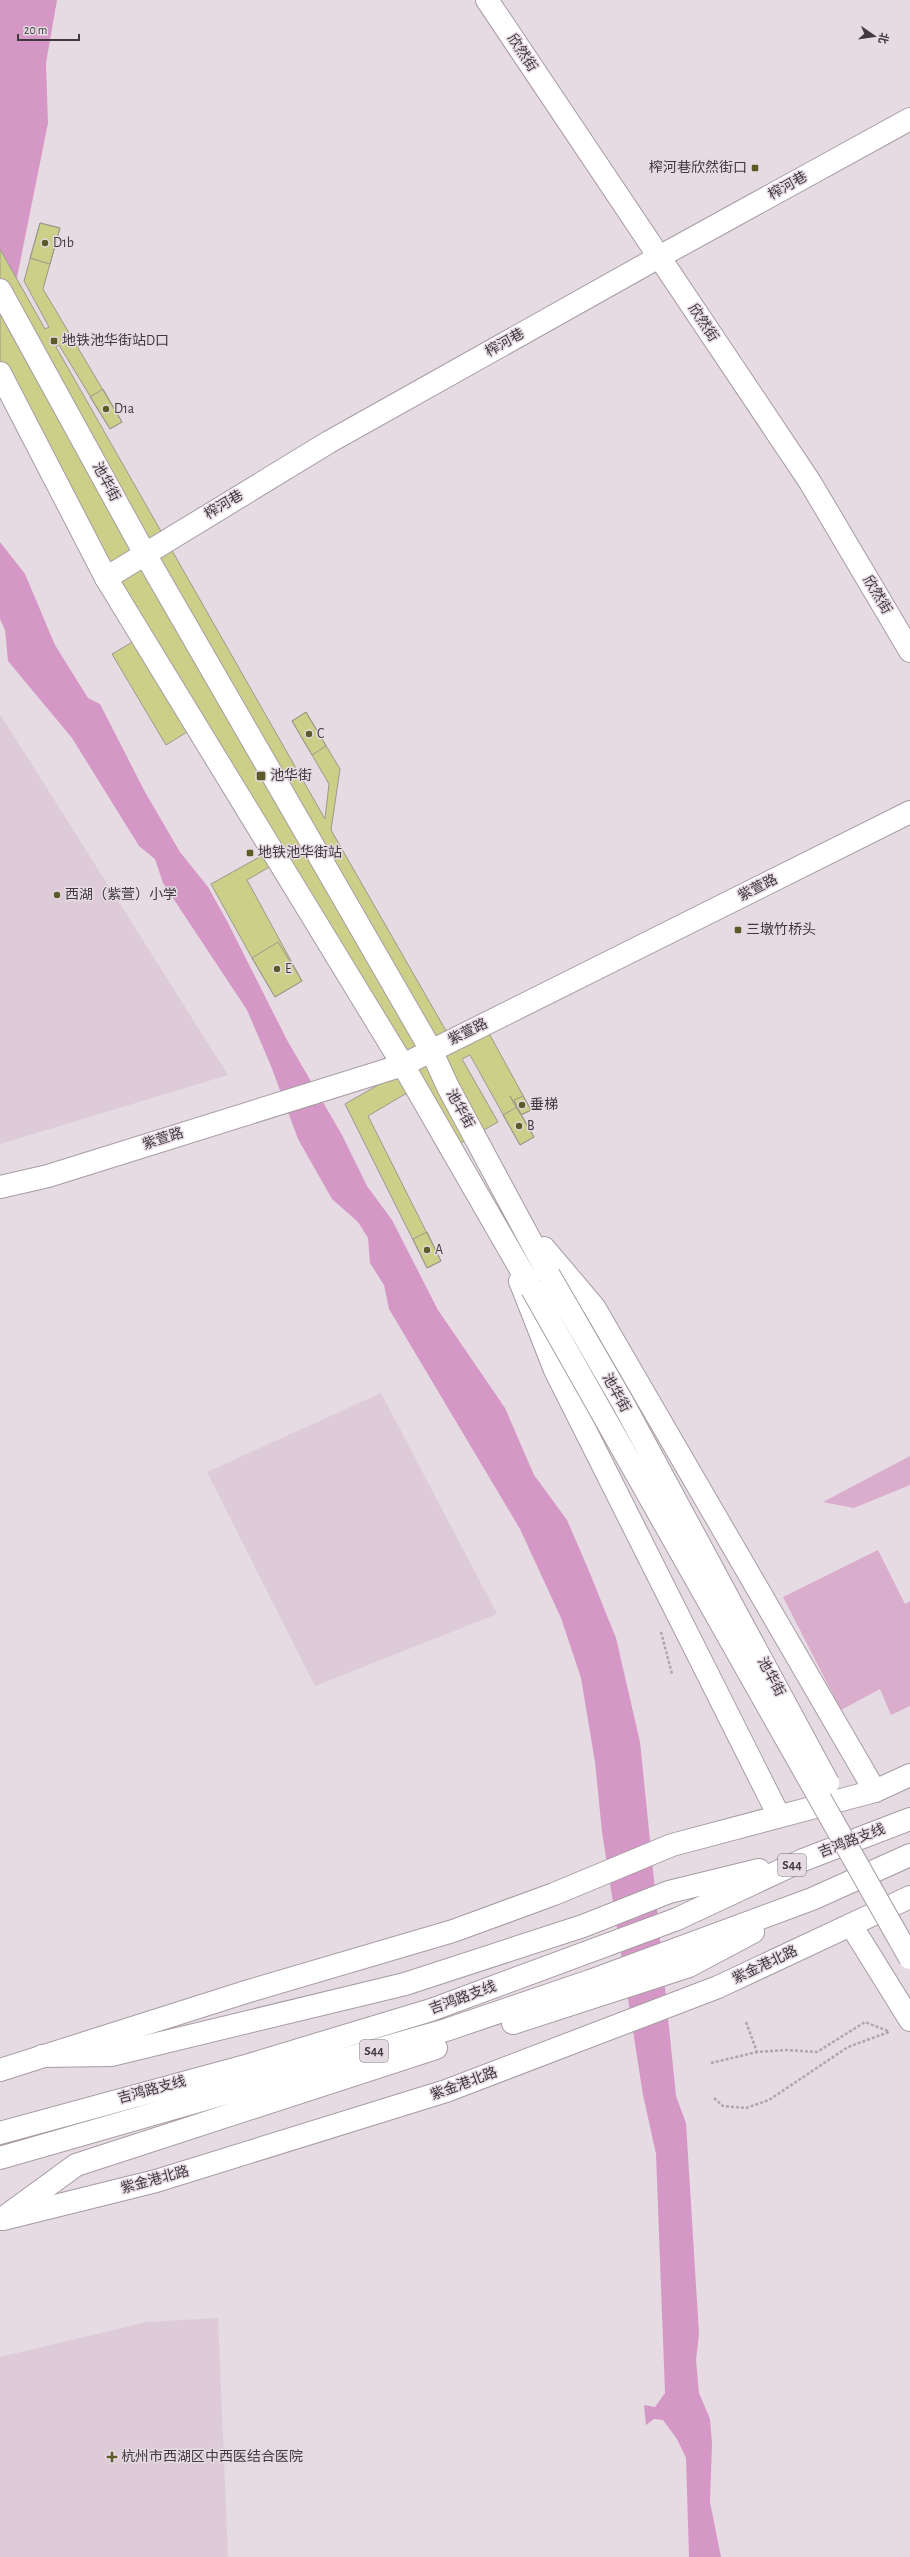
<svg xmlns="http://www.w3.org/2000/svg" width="910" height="2557" font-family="'Alegreya Sans','Noto Sans SC',sans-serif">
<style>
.built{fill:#ddcbd8}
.green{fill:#daadcd}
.water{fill:#d598c6}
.building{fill:#cccf87;stroke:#999a8e}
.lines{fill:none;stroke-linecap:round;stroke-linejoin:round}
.tertiary-casing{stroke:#a79ca4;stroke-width:24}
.secondary-casing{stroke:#a79ca4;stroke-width:24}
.primary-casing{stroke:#a79ca4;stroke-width:24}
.motorway-casing{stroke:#a79ca4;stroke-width:24}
.path{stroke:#afa6ad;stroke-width:2.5;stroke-dasharray:3 2;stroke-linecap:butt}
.tertiary{stroke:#fff;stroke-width:22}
.secondary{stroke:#fff;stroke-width:22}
.primary{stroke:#fff;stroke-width:22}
.motorway{stroke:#fff;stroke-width:22}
.secondary-bridge-casing{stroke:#a79ca4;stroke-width:24;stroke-linecap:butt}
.secondary-bridge{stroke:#fff;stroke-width:22}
.poi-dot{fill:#5a5b28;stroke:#e6dae3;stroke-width:1.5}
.labels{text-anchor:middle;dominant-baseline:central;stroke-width:3;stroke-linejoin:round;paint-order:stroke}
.shield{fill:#e6dae3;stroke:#706a6f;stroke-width:1}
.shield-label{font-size:13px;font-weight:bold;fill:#3e3a3d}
.street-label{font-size:14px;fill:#3e3a3d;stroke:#e6dae3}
.poi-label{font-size:14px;fill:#3e3a3d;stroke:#e6dae3;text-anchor:start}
</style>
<rect width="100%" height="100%" fill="#e6dae3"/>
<!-- built -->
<path class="built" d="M0 714 228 1075 0 1144Z
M381 1393 497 1614 315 1686 207 1472Z
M218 2318 228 2557H0V2357L147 2322Z"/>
<!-- green -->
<path class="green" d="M910 1456V1485L854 1508 823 1502Z
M878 1550 905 1604 910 1601V1706L891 1715 880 1689 841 1710 783 1597Z"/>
<!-- water -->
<path class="water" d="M0 0H57L46 63 48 123 0 362Z
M0 542 25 574 55 645 88 698 100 704 145 792 180 852 208 887 227 921 287 1040 342 1135 367 1186 392 1220 438 1310 505 1408 534 1475 567 1520 589 1571 616 1638 640 1742 676 2096 686 2123 699 2334 696 2360 699 2393 710 2419 712 2443 710 2502 721 2557H689L686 2458 677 2439 663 2420 654 2419 646 2425 644 2405 655 2407 665 2393 656 2154 643 2095 602 1832 595 1762 581 1678 561 1618 520 1529 389 1309 384 1285 370 1263 368 1238 358 1222 332 1199 298 1139 271 1066 247 1010 163 883 155 859 139 846 72 738 8 661 5 630 0 619Z"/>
<!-- building -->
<path class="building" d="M40 223 60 228 43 289 122 422 110 429 59 345 56 347 325 819 329 784 292 721 306 712 340 769 331 830 453 1043 485 1026 531 1110 521 1115 510 1096 534 1137 520 1145 470 1055 462 1059 498 1122 441 1154 407 1093 368 1116 441 1261 427 1268 345 1104 397 1074 278 862 247 880 302 981 275 997 252 958 211 884 272 850 200 724 166 745 112 654 146 634 0 378V249L45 329 49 327 24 281Z
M40 223 60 228 50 264 30 258Z
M103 389 122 422 110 429 90 397Z
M306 712 326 746 312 755 292 721Z
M278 942 302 981 275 997 252 958Z
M523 1096 531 1110 521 1115 514 1100Z
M517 1107 534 1137 520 1145 503 1115Z
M427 1232 441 1261 427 1268 413 1239Z"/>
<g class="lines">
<defs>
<path id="tertiary" d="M487 0 810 482 910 651
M106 578 329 442 659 257 910 119
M0 1187 48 1176 403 1065 910 812"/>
<path id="secondary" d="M0 290 145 554 431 1050 448 1087 549 1275
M0 373 106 578 403 1065 532 1289
M544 1248 594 1307 875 1791
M520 1281 555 1370 779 1816
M851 1925 910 2020"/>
<path id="primary" d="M0 2070 249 1991 453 1931 554 1894 672 1845 875 1791 910 1775
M3 2219 156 2181 446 2091 718 1987 910 1897"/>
<path id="motorway" d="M513 2023 689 1966 753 1932
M42 2056 111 2055 405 1984 583 1926 669 1892 759 1870
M0 2133 249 2065 431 2010 677 1919 803 1860 910 1819
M0 2158 446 2030 590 1981 812 1899 910 1855
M2 2219 76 2165 436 2048"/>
</defs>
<!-- tertiary casing -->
<use href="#tertiary" class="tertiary-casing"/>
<!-- secondary casing -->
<use href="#secondary" class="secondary-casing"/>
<!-- primary casing -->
<use href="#primary" class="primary-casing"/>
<!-- motorway casing -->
<use href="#motorway" class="motorway-casing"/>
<!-- path -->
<path class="path" d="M661 1632 672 1674
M746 2022 757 2052 786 2050 817 2052 865 2022 888 2031
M711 2063 757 2052
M714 2098 723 2106 746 2108 769 2100 848 2047 889 2032"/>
<!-- tertiary -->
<use href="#tertiary" class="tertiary"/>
<!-- secondary -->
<use href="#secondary" class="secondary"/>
<!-- primary -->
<use href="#primary" class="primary"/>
<!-- motorway -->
<use href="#motorway" class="motorway"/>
<defs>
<path id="secondary-bridge" d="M549 1275 623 1403 828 1783
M532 1289 910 1958"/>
</defs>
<!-- secondary-bridge casing -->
<use href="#secondary-bridge" class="secondary-bridge-casing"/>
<!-- secondary-bridge -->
<use href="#secondary-bridge" class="secondary-bridge"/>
</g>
<!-- markers -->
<g class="poi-dot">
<rect x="751" y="164" width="8" height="8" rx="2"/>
<circle cx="45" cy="243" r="4"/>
<rect x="50" y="337" width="8" height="8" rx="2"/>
<circle cx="106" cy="409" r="4"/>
<circle cx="309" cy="734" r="4"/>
<rect x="256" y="771" width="10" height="10" rx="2"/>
<rect x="246" y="849" width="8" height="8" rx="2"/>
<circle cx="57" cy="895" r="4"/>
<rect x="734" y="926" width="8" height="8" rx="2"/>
<circle cx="277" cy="969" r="4"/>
<circle cx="522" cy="1105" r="4"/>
<circle cx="519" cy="1126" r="4"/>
<circle cx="427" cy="1250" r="4"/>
<path d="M110 2451h4v4h4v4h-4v4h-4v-4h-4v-4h4z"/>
</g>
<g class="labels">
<!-- shield labels -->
<g class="shield">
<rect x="778" y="1854" width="28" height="22" rx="3"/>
<rect x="360" y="2040" width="28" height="22" rx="3"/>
</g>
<g class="shield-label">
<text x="792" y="1865">S44</text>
<text x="374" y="2051">S44</text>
</g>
<!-- street labels -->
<g class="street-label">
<text transform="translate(522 53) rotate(56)">欣然街</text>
<text transform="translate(788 186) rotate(-29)">榨河巷</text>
<text transform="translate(703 323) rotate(56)">欣然街</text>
<text transform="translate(505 343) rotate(-29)">榨河巷</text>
<text transform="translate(106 482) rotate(62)">池华街</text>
<text transform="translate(224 505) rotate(-31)">榨河巷</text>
<text transform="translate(877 595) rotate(59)">欣然街</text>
<text transform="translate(758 888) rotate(-27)">紫萱路</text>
<text transform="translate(468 1032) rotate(-26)">紫萱路</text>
<text transform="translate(460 1109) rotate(61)">池华街</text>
<text transform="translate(163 1139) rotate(-18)">紫萱路</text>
<text transform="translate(616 1393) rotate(61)">池华街</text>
<text transform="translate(771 1677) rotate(62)">池华街</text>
<text transform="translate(852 1841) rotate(-21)">吉鸿路支线</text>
<text transform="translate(765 1965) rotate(-25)">紫金港北路</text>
<text transform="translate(463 1998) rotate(-20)">吉鸿路支线</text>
<text transform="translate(464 2084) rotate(-20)">紫金港北路</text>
<text transform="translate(152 2090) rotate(-15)">吉鸿路支线</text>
<text transform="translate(155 2180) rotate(-15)">紫金港北路</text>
</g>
<!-- poi labels -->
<g class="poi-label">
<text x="747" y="168" text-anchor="end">榨河巷欣然街口</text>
<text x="53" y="243">D1b</text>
<text x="62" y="341">地铁池华街站D口</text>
<text x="114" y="409">D1a</text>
<text x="317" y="734">C</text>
<text x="270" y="776">池华街</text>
<text x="258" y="853">地铁池华街站</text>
<text x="65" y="895">西湖（紫萱）小学</text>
<text x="746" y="930">三墩竹桥头</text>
<text x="285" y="969">E</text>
<text x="530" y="1105">垂梯</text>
<text x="527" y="1126">B</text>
<text x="435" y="1250">A</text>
<text x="121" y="2457">杭州市西湖区中西医结合医院</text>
</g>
</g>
<!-- north arrow -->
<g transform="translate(874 36) rotate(103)" stroke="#e6dae3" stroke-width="3" paint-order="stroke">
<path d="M0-3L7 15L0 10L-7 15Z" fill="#3e3a3d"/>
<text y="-6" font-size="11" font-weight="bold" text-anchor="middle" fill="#3e3a3d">北</text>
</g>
<!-- scale -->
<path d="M18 34v6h61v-6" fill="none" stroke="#3e3a3d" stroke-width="2"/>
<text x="24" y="34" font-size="12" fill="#3e3a3d" stroke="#e6dae3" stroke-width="3" paint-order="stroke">20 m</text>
</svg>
